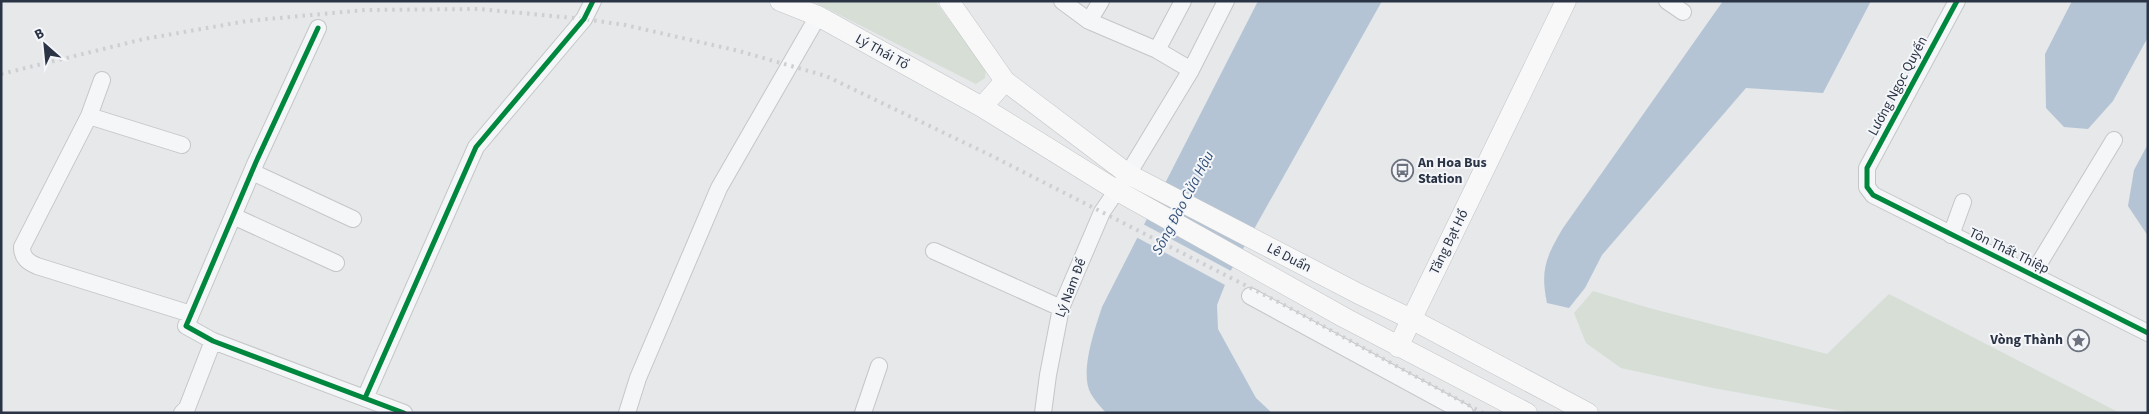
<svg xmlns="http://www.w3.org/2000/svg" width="2149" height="414" font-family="'Source Sans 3',sans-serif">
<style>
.green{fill:#d6ded6}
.water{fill:#b4c4d5}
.pier{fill:#e6e8ea}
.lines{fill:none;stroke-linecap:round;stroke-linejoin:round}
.minor-casing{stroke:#c4c6c8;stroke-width:18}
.major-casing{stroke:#c2c5c8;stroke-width:21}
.minor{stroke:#f5f6f7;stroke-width:16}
.major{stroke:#f8f8f8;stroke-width:20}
.rail{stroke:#cecfd2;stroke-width:4;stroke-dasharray:2.5 5;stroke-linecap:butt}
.cycleway-casing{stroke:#f4f6f9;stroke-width:8}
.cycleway{stroke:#00873e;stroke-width:5}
.labels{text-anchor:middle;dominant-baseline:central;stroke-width:4;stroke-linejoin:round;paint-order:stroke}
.street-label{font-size:14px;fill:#2b3445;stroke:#f4f6f9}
.poi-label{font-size:14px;font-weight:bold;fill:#2b3445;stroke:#f4f6f9;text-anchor:start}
.water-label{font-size:15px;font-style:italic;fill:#34527a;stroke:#f4f6f9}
</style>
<rect width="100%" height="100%" fill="#e6e8ea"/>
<!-- green -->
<path class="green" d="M812 1H935L986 69 985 78 976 84Z
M1593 291 1649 308 1827 354 1889 294 2120 413H1854L1713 388 1621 368 1586 343 1574 313Z"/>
<!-- water -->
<path class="water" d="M1258 1H1382L1230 272 1217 305 1218 329 1256 398 1272 413H1106C1101 407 1095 401 1091 394 1079 373 1095 329 1102 307Z
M1723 1H1871L1823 93 1746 88 1602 255 1585 288 1569 308 1547 303C1540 270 1546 257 1563 228Z
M2072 1H2148V37L2113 101 2088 129 2064 127 2046 108 2045 54Z
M2148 144V236L2128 206 2134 170Z"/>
<!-- pier -->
<path class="pier" d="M1143 224 1233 272 1227 286 1136 237Z"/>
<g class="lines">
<defs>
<path id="minor" d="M1062 1 1089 21 1157 50 1191 70
M1667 1 1683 12
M1957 1 1867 168V187L1873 195 2148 333
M1089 21 1101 1
M318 28 256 162 186 326 213 341 404 413
M1157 50 1183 1
M102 80 89 116 22 247C22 258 28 262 37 266L191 314
M89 116 182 145
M252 172 353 219
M233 216 336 263
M1951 235 1963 202
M934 251 1061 308
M2032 275 2114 140
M1250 296 1465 413
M365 398 476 147 584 19 593 1
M182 413 187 408 213 341
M627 413 638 378 719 188 818 16
M863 413 879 366
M1043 413 1048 375 1061 308 1102 212 1128 174 1191 70 1226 1"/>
<path id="major" d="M780 1 818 16 982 107 1116 190 1345 318 1527 413
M949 1 1005 81 1128 174 1359 294 1411 319 1588 413
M982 107 1005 81
M1398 347 1566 1"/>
</defs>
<!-- minor casing -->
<use href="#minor" class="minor-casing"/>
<!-- major casing -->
<use href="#major" class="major-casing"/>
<!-- minor -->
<use href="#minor" class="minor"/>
<!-- major -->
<use href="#major" class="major"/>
<!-- rail -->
<path class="rail" d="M1 74 144 39 247 21 365 10 479 9 584 19 625 25 739 51 826 76 992 156 1286 306 1483 413"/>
<defs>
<path id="cycleway" d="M1957 1 1867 168V187L1873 195 2148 333
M318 28 256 162 186 326 213 341 404 413
M365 398 476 147 584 19 593 1"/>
</defs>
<!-- cycleway casing -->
<use href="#cycleway" class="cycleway-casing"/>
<!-- cycleway -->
<use href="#cycleway" class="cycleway"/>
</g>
<!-- icons -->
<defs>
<symbol id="bus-ring" viewBox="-11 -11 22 22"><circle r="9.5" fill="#f4f6f9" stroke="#6c737f" stroke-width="1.5"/><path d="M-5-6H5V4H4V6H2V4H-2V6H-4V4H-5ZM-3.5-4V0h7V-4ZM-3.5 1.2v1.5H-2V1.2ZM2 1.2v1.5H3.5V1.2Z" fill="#6c737f"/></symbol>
<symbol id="sight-ring" viewBox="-11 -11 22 22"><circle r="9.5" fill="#f4f6f9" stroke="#6c737f" stroke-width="1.5"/><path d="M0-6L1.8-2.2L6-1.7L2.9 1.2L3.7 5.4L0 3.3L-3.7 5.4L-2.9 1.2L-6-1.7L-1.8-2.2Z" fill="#6c737f"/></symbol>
</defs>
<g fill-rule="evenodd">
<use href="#bus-ring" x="1390" y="158" width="25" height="25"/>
<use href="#sight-ring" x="2066" y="328" width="25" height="25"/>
</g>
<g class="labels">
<!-- street labels -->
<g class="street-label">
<text transform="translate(882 52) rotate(29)">Lý Thái Tổ</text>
<text transform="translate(1898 86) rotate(-62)">Lương Ngọc Quyến</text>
<text transform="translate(1449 242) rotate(-64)">Tăng Bạt Hổ</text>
<text transform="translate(2009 251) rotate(26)">Tôn Thất Thiệp</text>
<text transform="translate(1289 258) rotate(27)">Lê Duẩn</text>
<text transform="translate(1071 288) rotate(-69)">Lý Nam Đế</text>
</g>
<!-- poi labels -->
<g class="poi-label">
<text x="1418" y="163">An Hoa Bus<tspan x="1418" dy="16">Station</tspan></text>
<text x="2063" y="340" text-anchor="end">Vòng Thành</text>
</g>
<!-- water labels -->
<g class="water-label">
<text transform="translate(1183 203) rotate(-62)">Sông Đào Cửa Hậu</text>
</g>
</g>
<!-- border -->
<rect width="2149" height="414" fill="none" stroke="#2b3445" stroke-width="5"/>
<!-- north arrow -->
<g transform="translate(45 45) rotate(333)" stroke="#f4f6f9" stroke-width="4" paint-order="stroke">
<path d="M0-4L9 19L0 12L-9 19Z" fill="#2b3445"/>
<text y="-8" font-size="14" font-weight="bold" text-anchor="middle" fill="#2b3445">B</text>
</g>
</svg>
